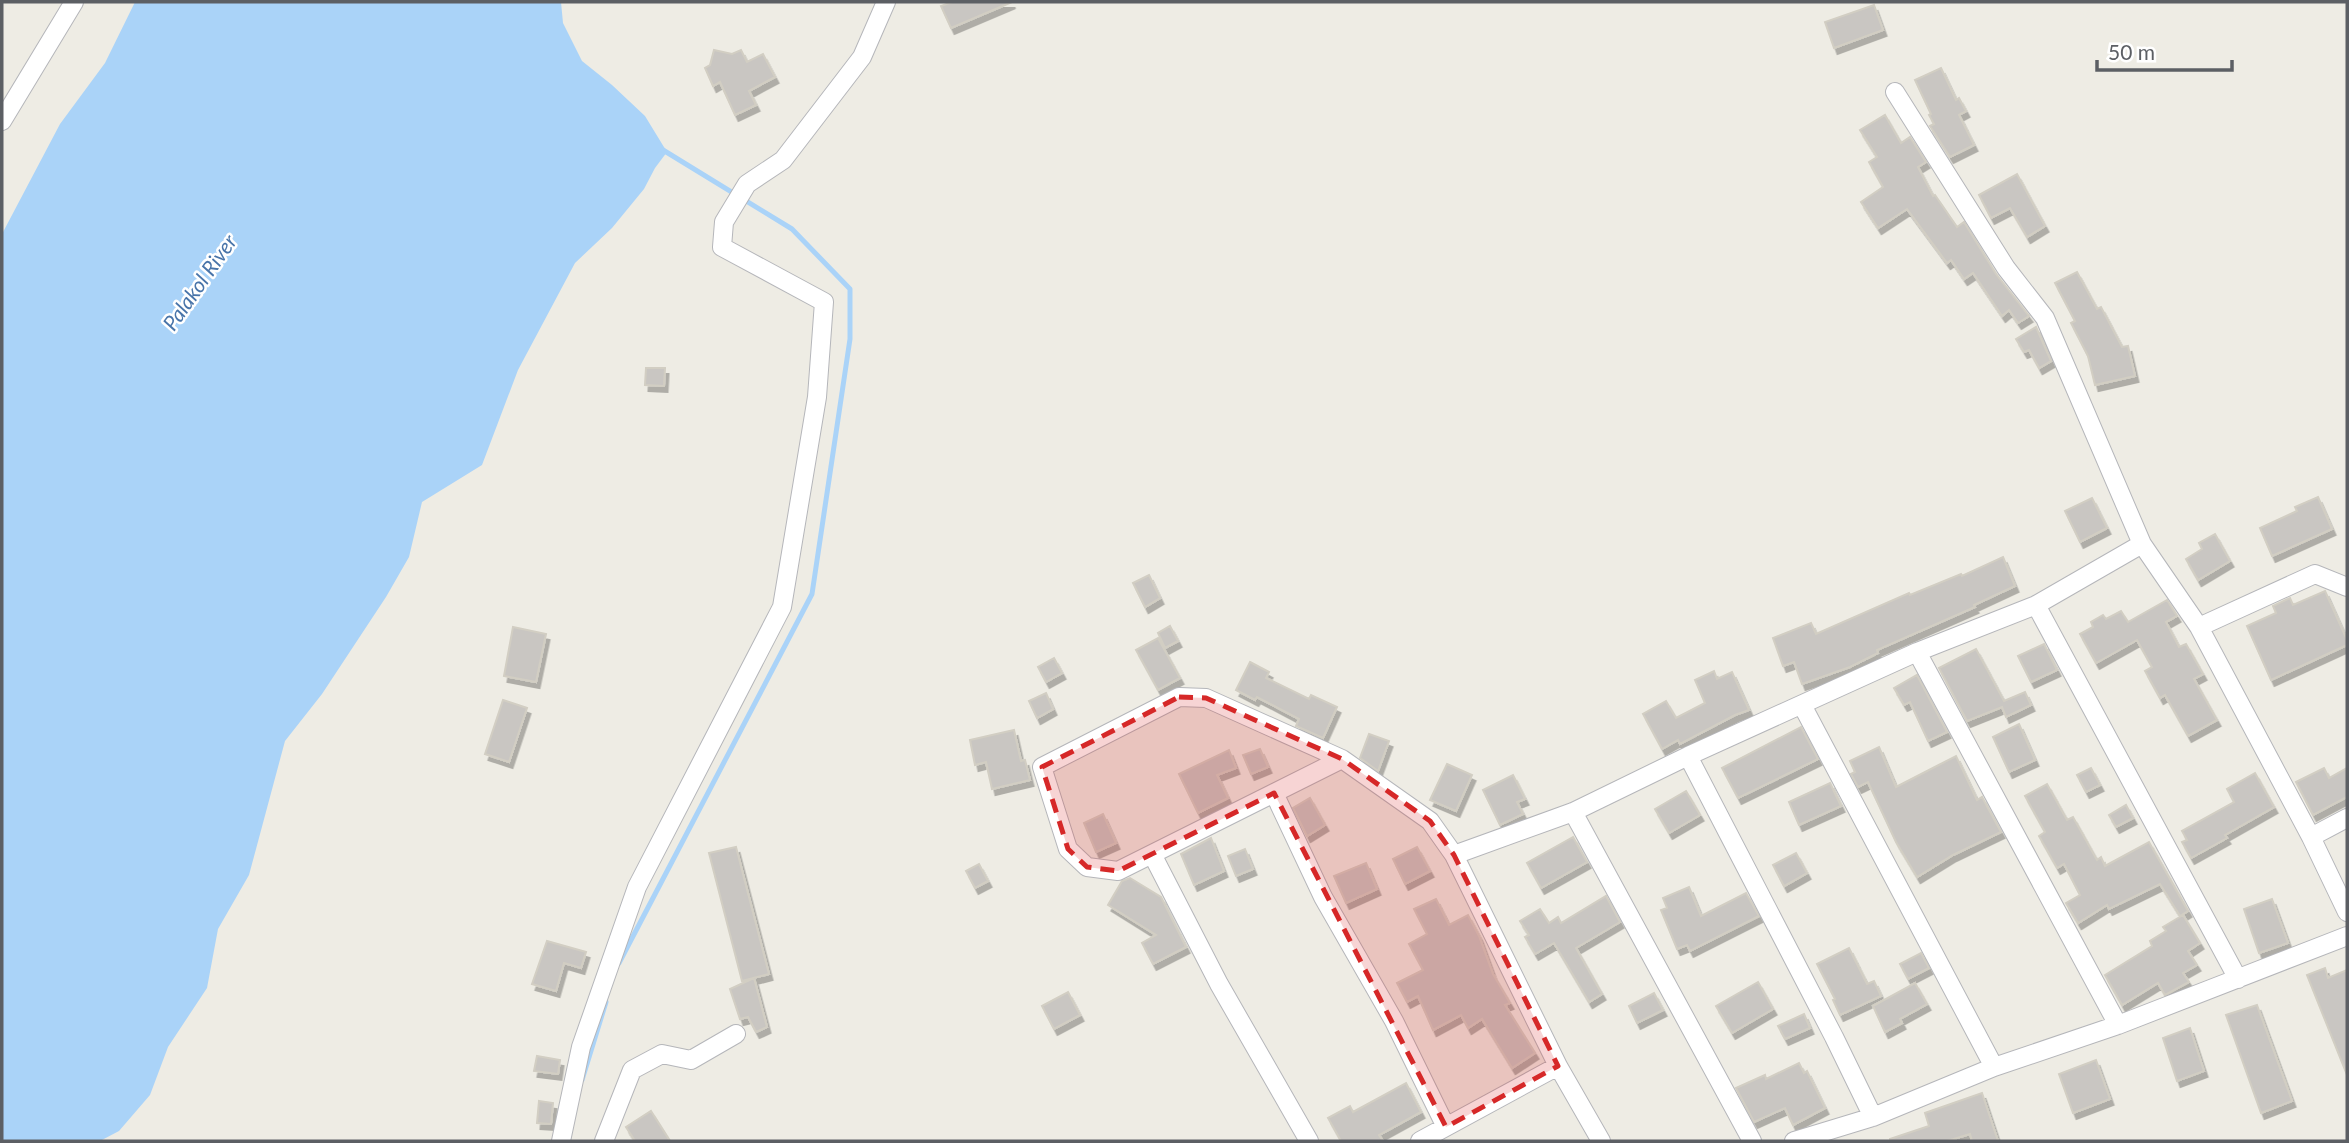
<svg xmlns="http://www.w3.org/2000/svg" width="2349" height="1143" font-family="Lato,sans-serif">
<style>
.water{fill:#aad3f8}
.lines{fill:none;stroke-linecap:round;stroke-linejoin:round}
.stream{stroke:#aad3f8;stroke-width:5}
.building{fill:#c9c6c2;stroke:#d2cec3;stroke-width:2;filter:url(#shadow)}
.street-casing{stroke:#b5b6ba;stroke-width:20}
.street{stroke:#fff;stroke-width:18}
.marked{fill:#d62828;fill-opacity:0.2;stroke:#d62828;stroke-width:5;stroke-dasharray:14 9;stroke-linejoin:round}
.labels{text-anchor:middle;dominant-baseline:central;stroke-width:5;stroke-linejoin:round;paint-order:stroke}
.water-label{font-size:21px;font-style:italic;fill:#4874a9;stroke:#fff}
</style>
<defs>
<filter id="shadow"><feDropShadow dx="3.5" dy="6" stdDeviation="0" flood-color="#0004"/></filter>
</defs>
<rect width="100%" height="100%" fill="#eeece4"/>
<!-- water -->
<path class="water" d="M135 2H561L563 23 582 61 612 85 645 116 667 152 655 168 644 189 612 228 575 263 518 370 482 465 422 502 409 557 386 597 322 694 285 741 249 875 218 929 207 988 168 1047 150 1095 119 1131 100 1141H2V234L60 124 105 63Z"/>
<g class="lines">
<!-- stream -->
<path class="stream" d="M619 963 812 594 850 339V289L792 229 663 150
M582 1080 606 1002"/>
</g>
<!-- building -->
<path class="building" d="M952 2H1012L951 28 941 6Z
M1874 5 1883 30 1834 48 1825 22Z
M714 50 732 54 741 50 747 62 763 54 775 77 749 91 756 105 735 115 720 82 713 86 705 68 710 65Z
M1941 68 1956 100 1959 98 1966 111 1959 115 1974 145 1950 157 1930 126 1934 124 1929 115 1931 114 1915 80Z
M1885 115 1901 143 1910 137 1926 162 1918 167 1933 196 1935 195 1957 227 1964 222 1996 274 2029 316 2018 323 2009 310 2002 316 1973 273 1964 279 1951 260 1947 263 1907 209 1878 228 1861 202 1883 187 1869 162 1877 157 1860 130Z
M2017 174 2045 226 2027 237 2010 208 1991 218 1979 195Z
M2077 272 2097 309 2101 307 2122 347 2128 346 2135 376 2095 385 2088 356 2071 323 2075 321 2055 283Z
M2036 327 2051 361 2039 368 2029 350 2024 352 2016 339Z
M646 368H665L664 386 645 385Z
M2318 497 2332 529 2272 556 2260 528 2297 511 2295 507Z
M2092 498 2107 528 2080 542 2065 511Z
M2215 534 2230 561 2198 580 2186 559 2202 549 2199 543Z
M2003 557 2015 586 1974 605 1975 607 1877 650 1878 653 1850 667 1802 684 1794 662 1783 666 1773 638 1811 623 1816 634 1909 593 1910 595 1961 574 1962 576Z
M1149 575 1160 598 1145 607 1133 583Z
M2325 591 2347 640V645L2271 680 2247 626 2276 613 2273 606 2290 598 2293 605Z
M2167 600 2177 616 2166 622 2179 647 2186 644 2203 674 2194 679 2217 720 2188 736 2165 695 2160 698 2145 671 2152 667 2137 640 2096 663 2080 634 2093 627 2091 622 2103 615 2106 619 2121 611 2128 622Z
M1170 626 1178 641 1165 648 1158 633Z
M513 627 546 634 536 682 504 676Z
M1158 638 1180 678 1158 690 1136 650Z
M2044 644 2057 670 2031 682 2018 656Z
M1976 649 2004 701 2025 692 2031 705 2006 717 2002 707 1967 721 1939 668Z
M1054 658 1062 673 1046 682 1038 667Z
M1250 662 1269 672 1266 678 1309 699 1311 695 1337 707 1323 738 1296 726 1299 719 1257 697 1255 700 1236 690Z
M1714 671 1717 679 1732 672 1749 710 1735 715 1680 744 1678 740 1662 749 1643 714 1666 701 1676 718 1705 703 1695 680Z
M1917 675 1947 732 1928 741 1910 702 1904 705 1894 688Z
M1046 693 1053 709 1037 718 1029 701Z
M503 700 527 708 509 762 485 754Z
M2019 724 2035 760 2009 772 1993 737Z
M1801 727 1818 759 1738 798 1722 768Z
M1014 730 1021 761 1025 760 1030 780 992 789 986 762 975 765 970 740Z
M1369 734 1389 741 1378 771 1360 758Z
M1879 747 1896 787 1956 756 1977 800 1982 797 2001 832 1953 855 1917 877 1896 842 1868 782 1858 787 1851 774 1855 772 1850 761Z
M1260 749 1268 767 1251 774 1243 755Z
M1229 750 1236 768 1217 775 1228 798 1198 813 1179 774Z
M1447 764 1472 775 1456 811 1430 800Z
M2091 768 2100 785 2086 792 2077 775Z
M2324 768 2329 778 2347 768V797L2313 815 2296 782Z
M2255 773 2274 807 2225 835 2227 838 2191 858 2182 842 2187 840 2182 831 2234 802 2227 789Z
M1513 775 1525 799 1517 802 1523 814 1500 825 1483 790Z
M1830 783 1841 806 1799 825 1789 802Z
M2047 784 2067 820 2073 817 2097 860 2101 857 2105 866 2149 842 2188 911 2180 916 2160 884 2109 909 2107 905 2078 923 2066 903 2080 895 2064 864 2057 868 2039 836 2045 832 2025 796Z
M1686 791 1700 815 1669 833 1655 809Z
M1310 798 1325 825 1307 836 1293 808Z
M2126 805 2133 818 2116 827 2109 815Z
M1103 814 1116 843 1096 852 1084 823Z
M1573 837 1587 862 1541 888 1527 863Z
M1211 838 1224 871 1194 885 1181 854Z
M736 847 769 974 742 981 709 853Z
M1417 847 1430 871 1405 884 1393 859Z
M1245 849 1253 869 1236 876 1228 856Z
M1796 853 1807 873 1784 886 1773 865Z
M1366 863 1377 889 1346 903 1334 876Z
M979 864 988 881 975 888 966 871Z
M1130 878 1161 897 1186 947 1153 964 1142 943 1156 935 1108 905 1122 881Z
M1689 887 1701 916 1746 893 1759 916 1690 951 1687 945 1677 949 1661 910 1667 908 1663 898Z
M1606 896 1620 922 1576 948 1602 994 1589 1002 1554 943 1535 954 1525 937 1529 935 1520 921 1540 909 1549 923 1558 917 1561 923Z
M1436 899 1449 925 1468 915 1479 936 1493 974 1510 1003 1505 1005 1535 1053 1512 1068 1482 1019 1468 1028 1461 1015 1433 1030 1418 996 1407 1002 1397 983 1423 970 1409 944 1427 934 1414 909Z
M2272 899 2288 943 2259 953 2244 909Z
M2183 915 2200 943 2188 951 2197 965 2183 973 2189 982 2165 995 2158 983 2122 1005 2105 975 2152 946 2150 941 2166 931 2163 927Z
M547 941 586 952 581 968 564 963 556 991 532 984Z
M1849 948 1867 984 1874 981 1881 996 1840 1015 1833 1000 1835 999 1817 964Z
M1921 953 1929 968 1908 979 1900 964Z
M2325 968 2328 978 2347 970V1075L2307 975Z
M754 978 767 1027 756 1032 748 1017 740 1019 730 989Z
M1758 982 1773 1009 1732 1033 1716 1006Z
M1915 983 1927 1004 1900 1019 1902 1023 1885 1032 1873 1006Z
M1068 992 1080 1015 1054 1029 1042 1006Z
M1654 993 1663 1010 1637 1023 1629 1006Z
M2257 1005 2292 1101 2261 1113 2226 1015Z
M1804 1014 1810 1028 1785 1039 1778 1026Z
M2190 1028 2204 1071 2177 1081 2163 1038Z
M537 1056 560 1060 558 1074 534 1071Z
M2096 1060 2110 1099 2073 1113 2059 1074Z
M1799 1063 1804 1073 1807 1071 1825 1108 1793 1125 1785 1108 1754 1122 1736 1088 1765 1075 1766 1079Z
M1406 1083 1421 1112 1379 1135 1383 1141H1341L1328 1118 1350 1106 1353 1112Z
M1982 1093 1998 1141H1972L1970 1134 1947 1141H1890V1139L1929 1126 1925 1113Z
M539 1101 553 1103 551 1124 537 1123Z
M651 1111 670 1141H635L626 1127Z"/>
<g class="lines">
<defs>
<path id="street" d="M1895 92 2006 268 2045 318 2142 544 2199 627 2311 837 2347 912
M2 121 74 2
M2036 605 2238 979
M2199 627 2315 574 2347 587
M1917 652 2118 1025
M1802 705 1994 1067
M1688 756 1834 1037 1873 1117
M1274 793 1323 897 1394 1021 1446 1127
M1573 812 1752 1141
M2311 837 2347 818
M1152 854 1118 871 1087 867 1068 849 1042 767 1179 697 1206 698 1342 759 1430 821 1454 855
M1558 1066 1601 1141
M561 1141 581 1047 637 887 782 607 817 397 824 302 722 247 724 222 747 184 783 160 862 57 886 2
M604 1141 632 1070 662 1054 691 1060 736 1034
M1309 1141 1219 984 1152 854 1342 759
M1420 1141 1558 1066 1454 855 1573 812 1688 756 1917 652 2036 605 2142 544
M1794 1141 1873 1117 1994 1067 2118 1025 2347 936"/>
</defs>
<!-- street casing -->
<use href="#street" class="street-casing"/>
<!-- street -->
<use href="#street" class="street"/>
</g>
<!-- marked area -->
<path class="marked" d="M1179 697 1206 698 1342 759 1430 821 1454 855 1558 1066 1446 1127 1274 793 1118 871 1087 867 1068 849 1042 767Z"/>
<g class="labels">
<!-- water labels -->
<g class="water-label">
<text transform="translate(199 282) rotate(-55)">Palakol River</text>
</g>
</g>
<!-- border -->
<rect width="2349" height="1143" fill="none" stroke="#5c5f64" stroke-width="7"/>
<!-- scale -->
<path d="M2097 60v10h135v-10" fill="none" stroke="#5c5f64" stroke-width="3.5"/>
<text x="2108" y="60" font-size="21" fill="#5c5f64" stroke="#ffffff" stroke-width="5" paint-order="stroke">50 m</text>
</svg>
